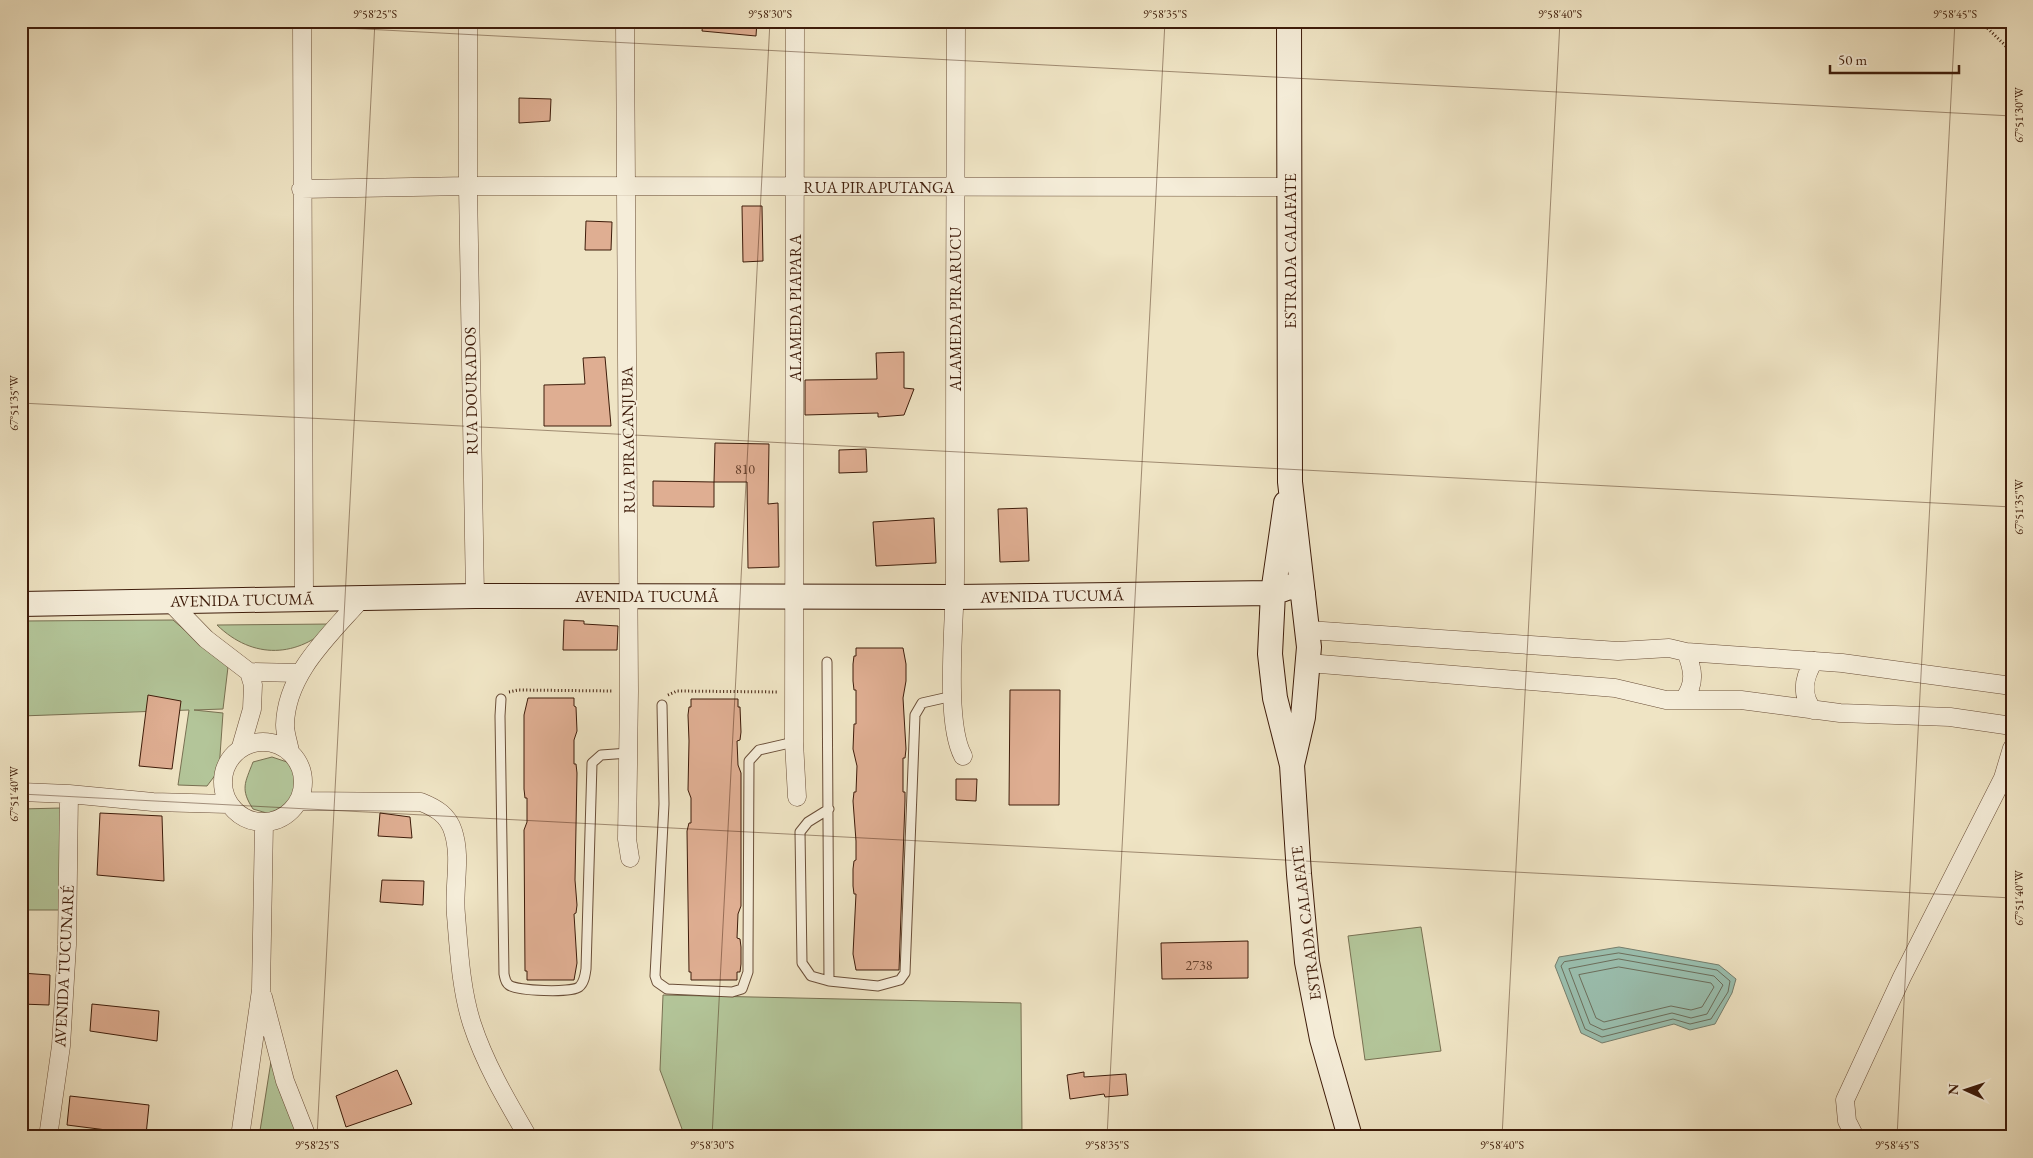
<svg xmlns="http://www.w3.org/2000/svg" width="2033" height="1158" font-family="'EB Garamond',serif">
<style>
.green{fill:#b3c599;stroke:#787052}
.water{fill:#9abfaf;stroke:#757e6d}
.lines{fill:none;stroke-linecap:round;stroke-linejoin:round}
.shore{stroke:#6c6e5c;stroke-width:1}
.building{fill:#dfae92;stroke:#3e1c0a}
.lane-casing{stroke:#6a4e38;stroke-width:11}
.street-casing{stroke:#6a4e38;stroke-width:19}
.secondary-casing{stroke:#3e1c0a;stroke-width:26}
.path{stroke:#3e1c0a;stroke-width:3;stroke-dasharray:1 2.5;stroke-linecap:butt}
.lane{stroke:#f5edd9;stroke-width:9}
.street{stroke:#f5edd9;stroke-width:18}
.secondary{stroke:#f5edd9;stroke-width:24}
.ticks{fill:none;stroke:#3e1c0a;stroke-width:1;stroke-opacity:0.45}
.labels{text-anchor:middle;dominant-baseline:central;stroke-width:4;stroke-linejoin:round;paint-order:stroke}
.number-label{font-size:14px;fill:#66402c}
.street-label{font-size:16px;fill:#3e1c0a;stroke:#f5edd9}
.neatline{fill:none;stroke:#3e1c0a;stroke-width:2}
.ticks-label{font-size:12px;text-anchor:middle;fill:#3e1c0a}
</style>
<rect width="100%" height="100%" fill="#efe4c4"/>
<filter id="stains"><feTurbulence type="fractalNoise" baseFrequency=".004" numOctaves="4"/><feColorMatrix values="0 0 0 0 .2 0 0 0 0 .09 0 0 0 0 .02 0 0 0 .5 -.17"/></filter>
<radialGradient id="worn" r=".72"><stop offset=".6" stop-color="#630" stop-opacity="0"/><stop offset="1" stop-color="#630" stop-opacity=".3"/></radialGradient>
<!-- green -->
<path class="green" d="M173 620 228 667 223 709 194 710 223 713 219 770 207 786 178 785 189 710 21 716V621Z
M333 624C298 658 253 660 217 625Z
M272 757 287 762 298 773 299 789 292 810 270 814 253 809C240 789 245 783 253 762Z
M61 808 60 910H21V809Z
M1421 927 1441 1051 1365 1060 1348 936Z
M663 995 1021 1003 1022 1137H685L660 1070Z
M272 1055 307 1137H259Z"/>
<!-- water -->
<path class="water" d="M1619 947 1719 965 1736 979 1732 993 1715 1024 1690 1030 1674 1024 1602 1043 1581 1033 1555 966 1559 957Z"/>
<g class="lines">
<!-- shore -->
<path class="shore" d="M1619 953 1717 970 1730 981 1728 992 1711 1019 1690 1024 1673 1019 1602 1037 1585 1029 1561 966 1564 962Z
M1619 959 1714 976 1723 985 1707 1014 1691 1018 1672 1013 1603 1030 1590 1024 1569 969Z
M1619 967 1711 983 1714 987 1702 1007 1691 1010 1671 1006 1604 1022 1596 1018 1579 975Z"/>
</g>
<!-- building -->
<path class="building" d="M703 21H757L756 36 702 31Z
M519 98 551 99 550 121 519 123Z
M742 206H762L763 261 743 262Z
M586 221 612 222 611 250H585Z
M904 352V388L914 389 904 415 878 417V413L805 415V380L877 379 876 353Z
M605 357 611 426H544V385L585 384 583 358Z
M715 443 769 444 768 504 778 503 779 567 748 568 747 482H714Z
M866 449 867 472 839 473V450Z
M653 481 714 482V507L653 506Z
M1027 508 1029 561 1000 562 998 509Z
M934 518 936 563 876 566 873 522Z
M564 620 584 621V624L618 626 617 650H563Z
M856 648H903L906 664V681L903 698 906 749 905 758H903V792H905V801L899 970H856L853 954 856 894H854L853 886V869L854 861 856 860V841L853 801 854 792H856L857 766 853 749 854 724H856V690H854L853 681V664L854 656H856Z
M1010 690H1060L1059 805H1009Z
M148 695 181 701 172 769 139 766Z
M528 698H574V706L576 707 577 731 574 740V764H576L577 773 575 880 577 905 576 913 574 914 577 963 574 980H527V971H525L524 830 527 822V798H525L524 789V715Z
M691 699H738V707H740L741 732 740 740 737 741 738 765 741 773V906L738 914 737 938 740 939 741 947V964L740 972H737V980H691V972H689L687 831 689 823H691V798L688 790 689 741 688 715 689 707H691Z
M956 779H977L976 801 956 800Z
M100 813 162 816 164 881 97 875Z
M380 813 410 817 412 838 378 836Z
M382 880 424 881 423 905 380 902Z
M1248 941V978L1162 979 1161 943Z
M21 973 50 975 49 1005 21 1004Z
M92 1004 159 1011 157 1041 90 1031Z
M397 1070 412 1104 346 1127 336 1096Z
M1084 1072V1077L1126 1074 1128 1095 1105 1097 1104 1094 1070 1099 1067 1075Z
M70 1096 149 1105 146 1135 67 1125Z"/>
<g class="lines">
<defs>
<path id="lane" d="M827 662 829 981 878 986 900 980 905 973 915 715 922 703 953 696
M501 699 500 716 504 974C505 978 505 982 509 985 517 991 571 993 579 987 584 983 585 976 586 969L592 763 601 755 629 753
M662 705 664 804 655 976 657 982 667 989 732 992 742 989 748 972V956L749 761 759 750 794 742
M829 809 808 822 800 832 802 963 811 976 829 981"/>
<path id="street" d="M302 21 304 599
M468 21V186L475 596
M625 21 629 691 627 839 630 858
M795 21 794 742 797 797
M956 21C955 206 955 392 955 577 955 620 944 722 963 756
M301 189 468 186 1290 187
M169 601 206 639 249 672 253 685 252 709 241 747
M1308 630 1618 651 1669 648 1686 652 1842 663 2012 686
M1308 663 1615 688 1666 700H1741L1840 713 1950 717 2012 726
M249 672 300 673
M1684 699C1696 683 1693 669 1686 652
M1813 710C1800 694 1804 677 1814 661
M223 782a40 40 0 1 1 80 0a40 40 0 1 1-80 0Z
M290 752C289 744 285 734 285 725 286 673 330 635 362 598
M21 792 69 794 153 802 228 804
M298 801 421 802C436 808 448 815 453 831 462 858 453 887 456 915 459 951 461 990 472 1024 485 1064 507 1101 528 1137
M263 997 285 1081 307 1137
M48 1137 61 1046 67 945 69 794
M240 1137 261 990 264 823
M1855 1137 1847 1121 1845 1100 1902 977 2003 778 2012 748"/>
<path id="secondary" d="M1289 21 1290 482 1309 647 1303 717 1292 765
M1286 503 1273 593 1270 654 1275 698 1292 765 1299 874 1307 962 1322 1039 1350 1137
M21 604 475 596 955 597 1273 593 1292 586 1303 593"/>
</defs>
<!-- lane casing -->
<use href="#lane" class="lane-casing"/>
<!-- street casing -->
<use href="#street" class="street-casing"/>
<!-- secondary casing -->
<use href="#secondary" class="secondary-casing"/>
<!-- path -->
<path class="path" d="M1980 21 2012 52
M509 692 518 690 613 691
M668 695 677 691 779 692"/>
<!-- lane -->
<use href="#lane" class="lane"/>
<!-- street -->
<use href="#street" class="street"/>
<!-- secondary -->
<use href="#secondary" class="secondary"/>
</g>
<!-- ticks -->
<path class="ticks" d="M213 21 2012 116M21 403 2012 507M21 794 2012 898M317 1137 375 21M712 1137 770 21M1107 1137 1165 21M1502 1137 1560 21M1897 1137 1955 21"/>
<g class="labels">
<!-- number labels -->
<g class="number-label">
<text x="745" y="469">810</text>
<text x="1199" y="965">2738</text>
</g>
<!-- street labels -->
<g class="street-label">
<text x="879" y="187">RUA PIRAPUTANGA</text>
<text transform="translate(1290 251) rotate(-90)">ESTRADA CALAFATE</text>
<text transform="translate(795 308) rotate(-90)">ALAMEDA PIAPARA</text>
<text transform="translate(955 309) rotate(-90)">ALAMEDA PIRARUCU</text>
<text transform="translate(471 391) rotate(-91)">RUA DOURADOS</text>
<text transform="translate(628 440) rotate(-91)">RUA PIRACANJUBA</text>
<text x="647" y="596">AVENIDA TUCUMÃ</text>
<text transform="translate(1052 596) rotate(-1)">AVENIDA TUCUMÃ</text>
<text transform="translate(242 600) rotate(-1)">AVENIDA TUCUMÃ</text>
<text transform="translate(1306 923) rotate(-97)">ESTRADA CALAFATE</text>
<text transform="translate(64 966) rotate(-87)">AVENIDA TUCUNARÉ</text>
</g>
</g>
<!-- margin -->
<rect width="2033" height="1158" fill="none" stroke="#efe4c4" stroke-width="55"/>
<!-- north arrow -->
<g transform="translate(1966 1090) rotate(273)" stroke="#f5edd9" stroke-width="4" paint-order="stroke">
<path d="M0-4L9 19L0 12L-9 19Z" fill="#3e1c0a"/>
<text y="-8" font-size="14" font-weight="bold" text-anchor="middle" fill="#3e1c0a">N</text>
</g>
<!-- scale -->
<path d="M1830 65v8h129v-8" fill="none" stroke="#3e1c0a" stroke-width="2.5"/>
<text x="1838" y="65" font-size="15" fill="#3e1c0a" stroke="#f5edd9" stroke-width="4" paint-order="stroke">50 m</text>
<rect x="28" y="28" width="1978" height="1102" class="neatline"/>
<g class="ticks-label">
<text x="375" y="18">9°58'25"S</text>
<text x="770" y="18">9°58'30"S</text>
<text x="1165" y="18">9°58'35"S</text>
<text x="1560" y="18">9°58'40"S</text>
<text x="1955" y="18">9°58'45"S</text>
<text transform="translate(2019 115) rotate(-90)" y="4">67°51'30"W</text>
<text transform="translate(14 403) rotate(-90)" y="4">67°51'35"W</text>
<text transform="translate(2019 507) rotate(-90)" y="4">67°51'35"W</text>
<text transform="translate(14 794) rotate(-90)" y="4">67°51'40"W</text>
<text transform="translate(2019 898) rotate(-90)" y="4">67°51'40"W</text>
<text x="317" y="1149">9°58'25"S</text>
<text x="712" y="1149">9°58'30"S</text>
<text x="1107" y="1149">9°58'35"S</text>
<text x="1502" y="1149">9°58'40"S</text>
<text x="1897" y="1149">9°58'45"S</text>
</g>
<rect width="100%" height="100%" filter="url(#stains)"/>
<rect width="100%" height="100%" fill="url(#worn)"/>
</svg>
